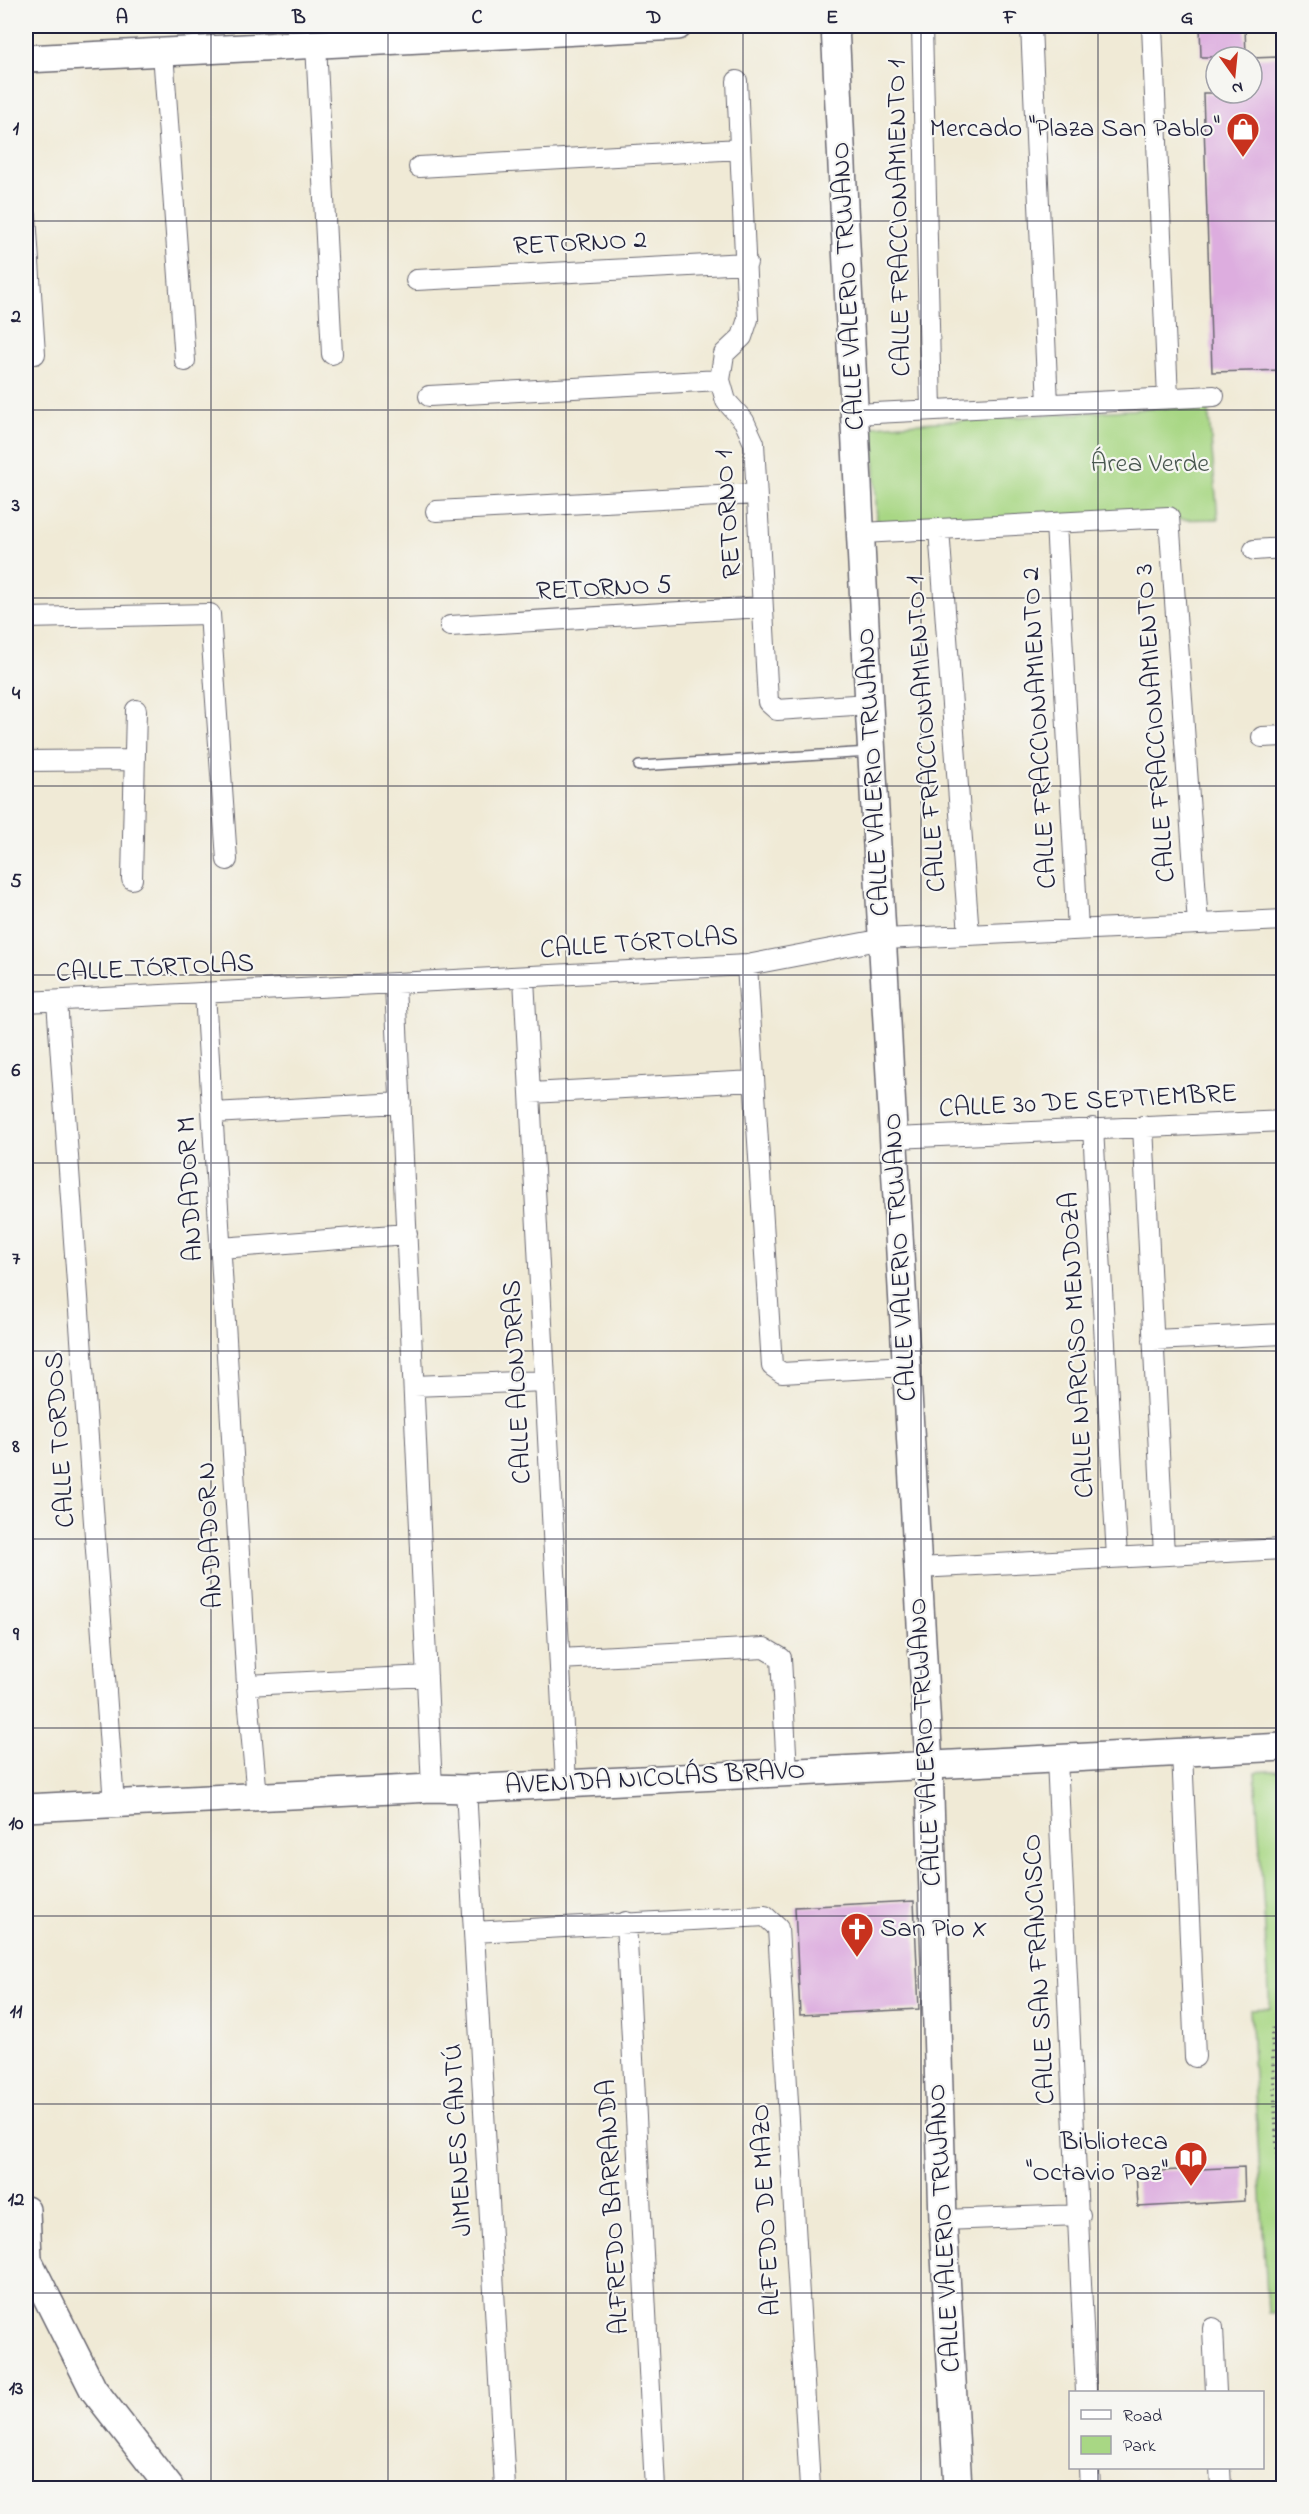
<svg xmlns="http://www.w3.org/2000/svg" width="1309" height="2514" font-family="'Indie Flower',sans-serif">
<style>
.green{fill:#a8d784;stroke:#657c60;stroke-width:1.5}
.building{fill:#ddaddf}
.lines{fill:none;stroke-linecap:round;stroke-linejoin:round}
.lane-casing{stroke:#6a6871;stroke-width:12}
.street-casing{stroke:#6a6871;stroke-width:22}
.secondary-casing{stroke:#6a6871;stroke-width:30}
.path{stroke:#6a6871;stroke-width:4;stroke-dasharray:1.5 4.5;stroke-linecap:butt}
.lane{stroke:#fff;stroke-width:9}
.street{stroke:#fff;stroke-width:20}
.secondary{stroke:#fff;stroke-width:27}
.grid{fill:none;stroke:#22223b;stroke-width:1.5;stroke-opacity:0.55}
.labels{text-anchor:middle;dominant-baseline:central;stroke-width:4.5;stroke-linejoin:round;paint-order:stroke}
.poi-label{font-size:27px;fill:#22223b;stroke:#f6f6f2;text-anchor:end}
.street-label{font-size:27px;fill:#22223b;stroke:#f6f6f2}
.park-label{font-size:27px;fill:#4a5851;stroke:#f6f6f2}
.neatline{fill:none;stroke:#22223b;stroke-width:2}
.grid-label{font-size:20px;text-anchor:middle;font-weight:bold;fill:#22223b}
</style>
<rect width="100%" height="100%" fill="#f6f6f2"/>
<filter id="ink" filterUnits="userSpaceOnUse"><feTurbulence type="fractalNoise" baseFrequency=".0167" numOctaves="2"/><feDisplacementMap in="SourceGraphic" scale="12" xChannelSelector="R" yChannelSelector="G"/><feConvolveMatrix kernelMatrix="1 2 1 2 8 2 1 2 1" color-interpolation-filters="sRGB"/></filter>
<filter id="wash" filterUnits="userSpaceOnUse"><feTurbulence type="fractalNoise" baseFrequency=".008" numOctaves="4" result="noise"/><feDisplacementMap in="SourceGraphic" scale="24" xChannelSelector="R" yChannelSelector="G"/><feGaussianBlur stdDeviation="1.35" result="paint"/><feColorMatrix in="noise" values="0 0 0 0 0 0 0 0 0 0 0 0 0 0 0 0 0 1.4 0 .05"/><feComposite in="paint" operator="in"/></filter>
<g filter="url(#wash)">
<rect width="100%" height="100%" fill="#f0ead6"/>
<!-- green -->
<path class="green" d="M1208 405 1218 519 877 525 873 426Z
M1283 1770 1284 2312 1268 2313 1250 2009 1270 2008 1255 1772Z"/>
<g id="blocks">
<!-- building -->
<path class="building" d="M1200 26H1245L1246 57H1201Z
M1278 57 1284 223V370L1212 372 1203 93H1252V58Z
M914 1901 919 2009 800 2015 795 1907Z
M1244 2167 1245 2201 1138 2207 1136 2172Z"/>
</g>
</g>
<g filter="url(#ink)">
<use href="#blocks" fill-opacity="0" stroke="#6a6871" stroke-width="1.5"/>
<g class="lines">
<defs>
<path id="lane" d="M639 766 870 752"/>
<path id="street" d="M922 26 931 410
M1031 26 1048 404
M1152 26 1168 398
M316 44 332 354
M163 52 185 361
M737 81 748 319 742 337 724 354 720 380 726 401 744 421 754 443 768 702 777 710 869 704
M419 167 740 149
M26 216 35 354
M416 280 747 263
M429 396 720 380
M855 414 1214 396
M436 511 756 494
M1056 523 1078 930
M939 529 969 935
M862 533 1169 517 1198 924
M1254 550 1284 548
M26 618 210 614 227 860
M450 626 762 607
M1262 737 1284 736
M26 761 134 760
M132 879 136 710
M747 965 772 1366 782 1373 907 1366
M524 978 566 1783
M395 985 432 1788
M205 993 247 1685 257 1797
M57 1001 114 1804
M26 1002 747 965 884 939 1284 920
M531 1093 754 1081
M213 1113 401 1103
M1143 1126 1164 1555
M1093 1128 1117 1558
M895 1138 1284 1121
M221 1248 407 1234
M1153 1340 1284 1334
M414 1386 546 1381
M918 1568 1284 1549
M560 1659 764 1648 781 1658 787 1772
M247 1685 427 1676
M1182 1752 1195 2057
M1057 1759 1086 2392
M466 1789 505 2488
M626 1922 655 2488
M474 1932 765 1916 778 1928 810 2488
M943 2220 1080 2215
M1213 2328 1216 2392
M1089 2468 1090 2488
M1220 2468 1221 2488"/>
<path id="secondary" d="M835 26 869 704 929 1765 943 2220 958 2488
M26 59 678 26
M26 1808 432 1788 466 1789 1284 1747
M26 2210 28 2259
M26 2256 93 2389 170 2488"/>
</defs>
<!-- lane casing -->
<use href="#lane" class="lane-casing"/>
<!-- street casing -->
<use href="#street" class="street-casing"/>
<!-- secondary casing -->
<use href="#secondary" class="secondary-casing"/>
<!-- path -->
<path class="path" d="M1278 2167 1272 2035 1274 2027 1284 2019
M1284 2167H1278L1284 2282"/>
<!-- lane -->
<use href="#lane" class="lane"/>
<!-- street -->
<use href="#street" class="street"/>
<!-- secondary -->
<use href="#secondary" class="secondary"/>
</g>
</g>
<!-- grid -->
<path class="grid" d="M211 26V2488M388 26V2488M566 26V2488M743 26V2488M921 26V2488M1098 26V2392M26 221H1284M26 410H1284M26 598H1284M26 786H1284M26 975H1284M26 1163H1284M26 1351H1284M26 1539H1284M26 1728H1284M26 1916H1284M26 2104H1284M26 2293H1284M1098 2468V2488"/>
<!-- icons -->
<defs>
<symbol id="shop-pin" viewBox="-11 -11 22 30"><path d="M0 17L-7.5 6A9.5 9.5 0 1 1 7.5 6Z" fill="#c8321e" stroke="#f6f6f2"/><path d="M-5-2.5h2.3a2.7 3.5 0 0 1 5.4 0H5L5.5 6h-11ZM-1.5-2.5h3a1.5 2.3 0 0 0-3 0Z" fill="#fff"/></symbol>
<symbol id="church-pin" viewBox="-11 -11 22 30"><path d="M0 17L-7.5 6A9.5 9.5 0 1 1 7.5 6Z" fill="#c8321e" stroke="#f6f6f2"/><path d="M-1.2-6h2.4v3.5h3.3v2.4h-3.3V6h-2.4V-.1h-3.3v-2.4h3.3Z" fill="#fff"/></symbol>
<symbol id="library-pin" viewBox="-11 -11 22 30"><path d="M0 17L-7.5 6A9.5 9.5 0 1 1 7.5 6Z" fill="#c8321e" stroke="#f6f6f2"/><path d="M-6-4Q-3-5.5-.7-3.5V5Q-3 3-6 4ZM6-4Q3-5.5 .7-3.5V5Q3 3 6 4Z" fill="#fff"/></symbol>
</defs>
<g fill-rule="evenodd">
<use href="#shop-pin" x="1224" y="110" width="38" height="52"/>
<use href="#church-pin" x="838" y="1910" width="38" height="52"/>
<use href="#library-pin" x="1172" y="2139" width="38" height="52"/>
</g>
<g class="labels">
<!-- poi labels -->
<g class="poi-label">
<text x="1220" y="129">Mercado "Plaza San Pablo"</text>
<text x="880" y="1929" text-anchor="start">San Pio X</text>
<text x="1168" y="2142">Biblioteca<tspan x="1168" dy="31">"Octavio Paz"</tspan></text>
</g>
<!-- street labels -->
<g class="street-label">
<text transform="translate(900 218) rotate(-91)">CALLE FRACCIONAMIENTO 1</text>
<text transform="translate(580 244) rotate(-3)">RETORNO 2</text>
<text transform="translate(849 286) rotate(-93)">CALLE VALERIO TRUJANO</text>
<text transform="translate(729 514) rotate(-94)">RETORNO 1</text>
<text transform="translate(604 589) rotate(-3)">RETORNO 5</text>
<text transform="translate(1156 723) rotate(-94)">CALLE FRACCIONAMIENTO 3</text>
<text transform="translate(1040 728) rotate(-93)">CALLE FRACCIONAMIENTO 2</text>
<text transform="translate(927 734) rotate(-94)">CALLE FRACCIONAMIENTO 1</text>
<text transform="translate(874 772) rotate(-93)">CALLE VALERIO TRUJANO</text>
<text transform="translate(639 944) rotate(-4)">CALLE TÓRTOLAS</text>
<text transform="translate(155 969) rotate(-3)">CALLE TÓRTOLAS</text>
<text transform="translate(1088 1102) rotate(-3)">CALLE 30 DE SEPTIEMBRE</text>
<text transform="translate(191 1189) rotate(-93)">ANDADOR M</text>
<text transform="translate(901 1257) rotate(-93)">CALLE VALERIO TRUJANO</text>
<text transform="translate(1078 1345) rotate(-93)">CALLE NARCISO MENDOZA</text>
<text transform="translate(518 1382) rotate(-93)">CALLE ALONDRAS</text>
<text transform="translate(61 1440) rotate(-94)">CALLE TORDOS</text>
<text transform="translate(211 1535) rotate(-93)">ANDADOR N</text>
<text transform="translate(926 1742) rotate(-93)">CALLE VALERIO TRUJANO</text>
<text transform="translate(655 1779) rotate(-3)">AVENIDA NICOLÁS BRAVO</text>
<text transform="translate(1040 1969) rotate(-93)">CALLE SAN FRANCISCO</text>
<text transform="translate(459 2140) rotate(-93)">JIMENES CANTÚ</text>
<text transform="translate(614 2207) rotate(-93)">ALFREDO BARRANDA</text>
<text transform="translate(767 2210) rotate(-93)">ALFEDO DE MAZO</text>
<text transform="translate(945 2228) rotate(-93)">CALLE VALERIO TRUJANO</text>
</g>
<!-- park labels -->
<g class="park-label">
<text x="1150" y="464">Área Verde</text>
</g>
</g>
<!-- margin -->
<rect width="1309" height="2514" fill="none" stroke="#f6f6f2" stroke-width="66"/>
<!-- legend -->
<rect x="1069" y="2391" width="195" height="78" fill="#f6f6f2" stroke="#a1a1a9" stroke-width="1.5"/>
<rect x="1081" y="2410" width="30" height="9" fill="#ffffff" stroke="#a1a1a9" stroke-width="1.5"/>
<text x="1123" y="2421" font-size="18" fill="#22223b">Road</text>
<rect x="1081" y="2436" width="30" height="18" fill="#a8d784" stroke="#a1a1a9" stroke-width="1.5"/>
<text x="1123" y="2451" font-size="18" fill="#22223b">Park</text>
<!-- north arrow -->
<g transform="translate(1234 75) rotate(165)"><circle r="28" fill="#f6f6f2" stroke="#a1a1a9" stroke-width="1.5"/>
<path d="M0-4.5L10 22L0 15L-10 22Z" fill="#c8321e"/>
<text y="-9" font-size="16" font-weight="bold" text-anchor="middle" fill="#22223b">N</text>
</g>
<rect x="33" y="33" width="1243" height="2448" class="neatline"/>
<g class="grid-label">
<text x="122" y="23">A</text>
<text x="299" y="23">B</text>
<text x="477" y="23">C</text>
<text x="654" y="23">D</text>
<text x="832" y="23">E</text>
<text x="1010" y="23">F</text>
<text x="1187" y="23">G</text>
<text x="16" y="134">1</text>
<text x="16" y="322">2</text>
<text x="16" y="511">3</text>
<text x="16" y="699">4</text>
<text x="16" y="887">5</text>
<text x="16" y="1076">6</text>
<text x="16" y="1264">7</text>
<text x="16" y="1452">8</text>
<text x="16" y="1640">9</text>
<text x="16" y="1829">10</text>
<text x="16" y="2017">11</text>
<text x="16" y="2205">12</text>
<text x="16" y="2394">13</text>
</g>
</svg>
